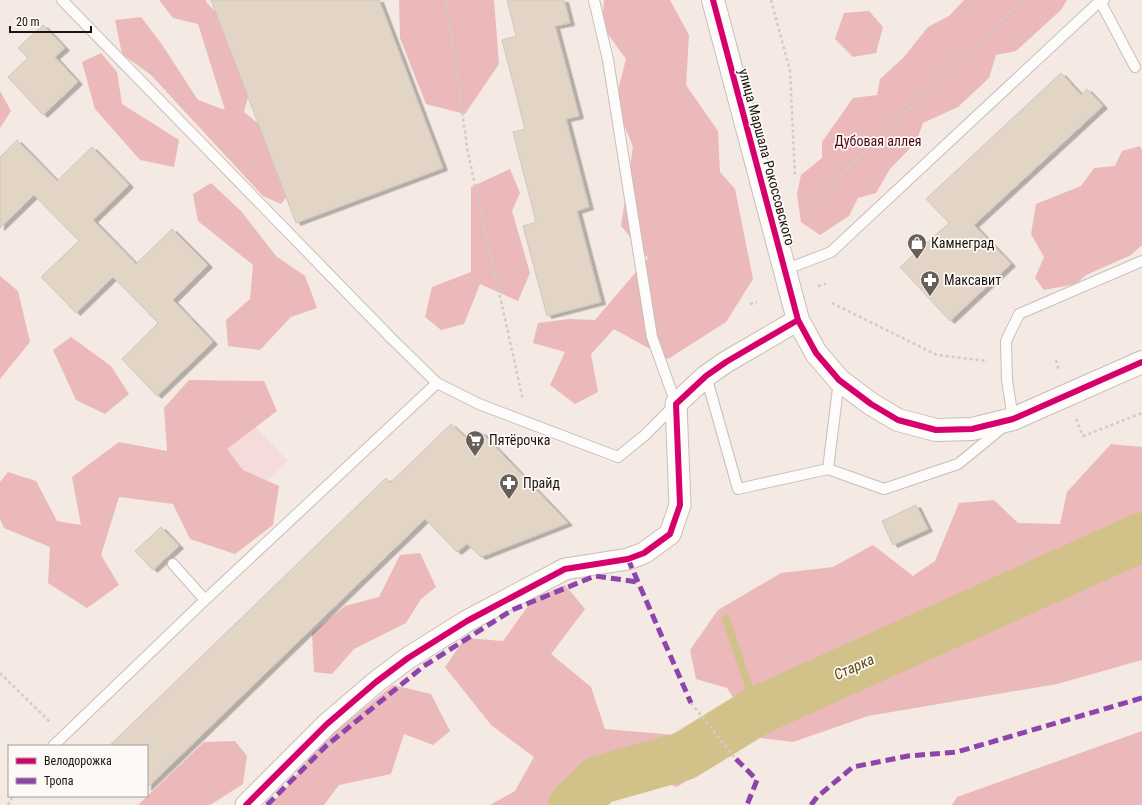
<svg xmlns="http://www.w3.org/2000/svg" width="1142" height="805" font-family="'Roboto Condensed',sans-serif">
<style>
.green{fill:#f5dcda}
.forest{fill:#ebb9b9}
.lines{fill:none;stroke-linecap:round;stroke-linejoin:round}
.stream{stroke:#d2c28a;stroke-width:8}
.river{stroke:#d2c28a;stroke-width:49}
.building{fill:#e3d5c5;stroke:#cec7c1;filter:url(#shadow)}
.service-casing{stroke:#c7bfb9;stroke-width:12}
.minor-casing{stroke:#c7bfb9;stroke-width:23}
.tertiary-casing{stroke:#c7bfb9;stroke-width:24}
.path{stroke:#cfccc9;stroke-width:2.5;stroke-dasharray:3 3;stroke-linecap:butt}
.service{stroke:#fdfcfb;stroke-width:10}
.minor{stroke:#fdfcfb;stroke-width:21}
.tertiary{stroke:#fdfcfb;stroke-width:22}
.quiet{stroke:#8e44ad;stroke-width:5;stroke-dasharray:10 5;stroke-linecap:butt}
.cycleway-casing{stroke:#fdf9f6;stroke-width:8}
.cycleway{stroke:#d6006c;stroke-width:6}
.labels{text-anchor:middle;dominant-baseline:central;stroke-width:3.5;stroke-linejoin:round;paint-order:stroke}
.park-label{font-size:14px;fill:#520819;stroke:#fdf9f6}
.street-label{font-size:14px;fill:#1b1510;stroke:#fdf9f6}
.poi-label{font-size:14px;fill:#1b1510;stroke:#fdf9f6;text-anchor:start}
.water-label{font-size:15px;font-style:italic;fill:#594c10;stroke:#fdf9f6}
</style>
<defs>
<filter id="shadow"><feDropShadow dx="4.5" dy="2.5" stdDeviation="0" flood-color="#0004"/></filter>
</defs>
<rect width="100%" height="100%" fill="#f4e9e3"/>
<!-- green -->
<path class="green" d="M253 424 288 461 243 504 208 467Z"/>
<!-- forest -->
<path class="forest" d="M159 0H206V2L237 34 256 68 244 112 271 134 294 187 281 204 263 196 151 75 122 54 115 20 141 17 161 43 198 100 225 110 198 24 173 18Z
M399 0H494L499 64 465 114 426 104 400 38Z
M604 0H670L689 35 686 85 718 131 720 172 735 189 753 279 726 322 668 359 614 329 591 354 598 392 575 404 550 385 565 352 533 343 538 323 569 319 595 320 648 258 621 226 633 147 615 102 626 59 602 26Z
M964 0H1067L1061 10 1016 51 996 55 989 78 958 107 923 123 916 142 890 169 876 193 858 198 849 216 820 235 801 222 797 194 801 175 822 158V142L853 98 877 95 880 79 903 58 928 27 949 16Z
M869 11 883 27 876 53 853 57 835 39 844 13Z
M101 53 117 72 122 104 179 140 174 167 140 160 95 109 82 62Z
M0 91 11 111 0 128Z
M1140 146 1142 150V245L1131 255 1086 275 1076 284 1044 290 1035 278 1044 257 1031 234 1036 204 1081 186 1094 168 1115 166 1122 151Z
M510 169 520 193 512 211 530 273 518 301 480 284 464 324 441 330 425 317 432 287 471 272V187Z
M211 183 241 211 276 256 305 276 317 308 291 317 260 350 228 346 226 320 250 299 253 265 198 221 193 194Z
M0 276 18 291 30 342 0 379Z
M71 337 111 366 129 394 105 414 76 400 53 350Z
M189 380 264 381 277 411 227 449 243 470 279 486 273 525 235 554 190 539 173 504 119 497 101 555 119 585 87 608 48 583 50 547 4 528 0 519V482L8 472 36 481 57 521 81 525 72 477 119 442 167 451 164 408Z
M1111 444 1142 447V660L1057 684 868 716 793 742 760 738 727 688 696 679 690 650 718 610 781 573 833 567 873 545 913 576 935 561 959 503 994 500 1018 523 1060 524 1067 492Z
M420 553 436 587 421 599 406 623 354 649 332 674 314 672 312 633 345 606 379 597 400 555Z
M565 585 585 609 551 654 591 687 605 729 686 736 700 772 677 787 623 767 593 805H490L515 791 534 757 491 725 445 667 465 638 503 641 533 599Z
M393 685 431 694 450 731 433 745 404 734 391 774 339 785 324 805H269L283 792 321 743Z
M1142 731V805H952L957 797Z
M235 741 247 756 243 784 210 805H138L204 742Z"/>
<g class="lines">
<!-- stream -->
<path class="stream" d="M726 619 757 711"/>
<!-- river -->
<path class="river" d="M573 805 599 780 684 756 757 711 1142 537"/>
</g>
<!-- building -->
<path class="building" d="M211 0H379L443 168 296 223Z
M507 0H564L570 23 555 26 579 116 566 119 589 207 577 211 601 302 547 316 523 226 536 222 513 132 525 129 502 40 516 36Z
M43 25 65 48 55 57 78 82 43 115 8 77 28 58 18 48Z
M1061 73 1081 95 1087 89 1103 106 974 225 1011 264 950 321 900 267 949 223 926 199Z
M17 140 57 181 92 147 129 185 93 220 136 264 172 229 208 265 173 300 213 342 157 396 122 359 158 323 113 277 76 313 41 277 79 241 34 195 0 228V157Z
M451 424 470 442 481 432 568 523 481 557 467 544 457 552 425 519 147 788V746H109L386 478 390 483Z
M916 505 928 529 893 545 882 521Z
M161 527 179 546 153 570 135 551Z"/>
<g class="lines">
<defs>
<path id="service" d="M62 0 392 339 437 383 479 404 618 457 645 435 676 404 652 337 608 60 594 0
M1100 1 1135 67
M784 270 831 252 1100 1 1104 0
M706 376 738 489 828 469 884 489 958 464 1013 419 1007 380 1006 341 1019 314 1142 261
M828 469 839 380
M173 564 205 600
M53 746 205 600 437 383"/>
<path id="minor" d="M246 805 327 724 376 682 408 658 467 621 565 569 628 559 644 553 670 534 680 505 676 404 706 376 726 362 798 320"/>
<path id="tertiary" d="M713 0 798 320 816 353 839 380 871 404 898 420 936 430 972 429 1013 419 1142 362"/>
</defs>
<!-- service casing -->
<use href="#service" class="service-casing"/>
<!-- minor casing -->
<use href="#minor" class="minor-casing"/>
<!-- tertiary casing -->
<use href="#tertiary" class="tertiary-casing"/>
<!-- path -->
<path class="path" d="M446 0 468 153 523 400
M771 0 790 71 795 177
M805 208 1023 0
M818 286 826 284
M832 303 937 355 988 361
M750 304 757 302
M1056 360 1059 371
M1076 419 1083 436 1142 413
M0 673 51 723
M691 703 736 759
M8 805 13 796"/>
<!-- service -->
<use href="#service" class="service"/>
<!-- minor -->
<use href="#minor" class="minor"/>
<!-- tertiary -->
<use href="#tertiary" class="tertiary"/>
<!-- quiet -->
<path class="quiet" d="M628 559 691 703
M736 759 757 780 747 805
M267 805 326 746 424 666 512 610 595 576 638 582
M811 805 817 797 853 767 908 756 957 752 1142 698"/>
<defs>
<path id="cycleway" d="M713 0 798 320 816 353 839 380 871 404 898 420 936 430 972 429 1013 419 1142 362
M246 805 327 724 376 682 408 658 467 621 565 569 628 559 644 553 670 534 680 505 676 404 706 376 726 362 798 320"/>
</defs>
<!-- cycleway casing -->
<use href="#cycleway" class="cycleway-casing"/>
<!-- cycleway -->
<use href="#cycleway" class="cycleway"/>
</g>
<!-- icons -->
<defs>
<symbol id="shop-pin" viewBox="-11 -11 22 30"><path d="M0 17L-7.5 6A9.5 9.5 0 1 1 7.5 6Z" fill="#675f5a" stroke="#fdf9f6"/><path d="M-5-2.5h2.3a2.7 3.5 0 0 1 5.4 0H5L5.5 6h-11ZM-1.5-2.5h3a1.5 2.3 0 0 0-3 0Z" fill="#fff"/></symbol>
<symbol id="pharmacy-pin" viewBox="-11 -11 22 30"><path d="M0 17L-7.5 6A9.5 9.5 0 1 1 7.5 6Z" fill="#675f5a" stroke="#fdf9f6"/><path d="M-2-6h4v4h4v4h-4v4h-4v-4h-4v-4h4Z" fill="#fff"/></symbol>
<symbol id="supermarket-pin" viewBox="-11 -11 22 30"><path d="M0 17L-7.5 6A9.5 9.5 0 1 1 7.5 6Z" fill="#675f5a" stroke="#fdf9f6"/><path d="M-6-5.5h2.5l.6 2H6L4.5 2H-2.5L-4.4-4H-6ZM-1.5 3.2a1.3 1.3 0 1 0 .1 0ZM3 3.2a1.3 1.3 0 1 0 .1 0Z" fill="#fff"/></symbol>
</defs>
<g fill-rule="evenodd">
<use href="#shop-pin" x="906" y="232" width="22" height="30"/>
<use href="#pharmacy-pin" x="919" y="269" width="22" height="30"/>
<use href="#supermarket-pin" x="464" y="429" width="22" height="30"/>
<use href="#pharmacy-pin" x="498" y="472" width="22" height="30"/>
</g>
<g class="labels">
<!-- park labels -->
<g class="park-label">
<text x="878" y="141">Дубовая аллея</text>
</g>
<!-- street labels -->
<g class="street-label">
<text transform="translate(767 157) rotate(75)">улица Маршала Рокоссовского</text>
</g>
<!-- poi labels -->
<g class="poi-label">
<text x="931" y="243">Камнеград</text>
<text x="944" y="280">Максавит</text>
<text x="489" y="440">Пятёрочка</text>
<text x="523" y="483">Прайд</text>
</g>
<!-- water labels -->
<g class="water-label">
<text transform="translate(854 667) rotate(-24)">Старка</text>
</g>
</g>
<!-- legend -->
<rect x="8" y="745" width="140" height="52" fill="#fdf9f6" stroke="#a39e9a"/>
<rect x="16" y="758" width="20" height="6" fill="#d6006c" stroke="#a39e9a"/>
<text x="44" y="765" font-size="12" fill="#1b1510">Велодорожка</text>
<rect x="16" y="778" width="20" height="6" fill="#8e44ad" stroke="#a39e9a"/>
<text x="44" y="785" font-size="12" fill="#1b1510">Тропа</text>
<!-- scale -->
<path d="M10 26v6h81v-6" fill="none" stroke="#1b1510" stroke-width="2"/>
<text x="16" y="26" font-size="12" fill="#1b1510" stroke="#fdf9f6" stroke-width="3" paint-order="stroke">20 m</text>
</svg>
